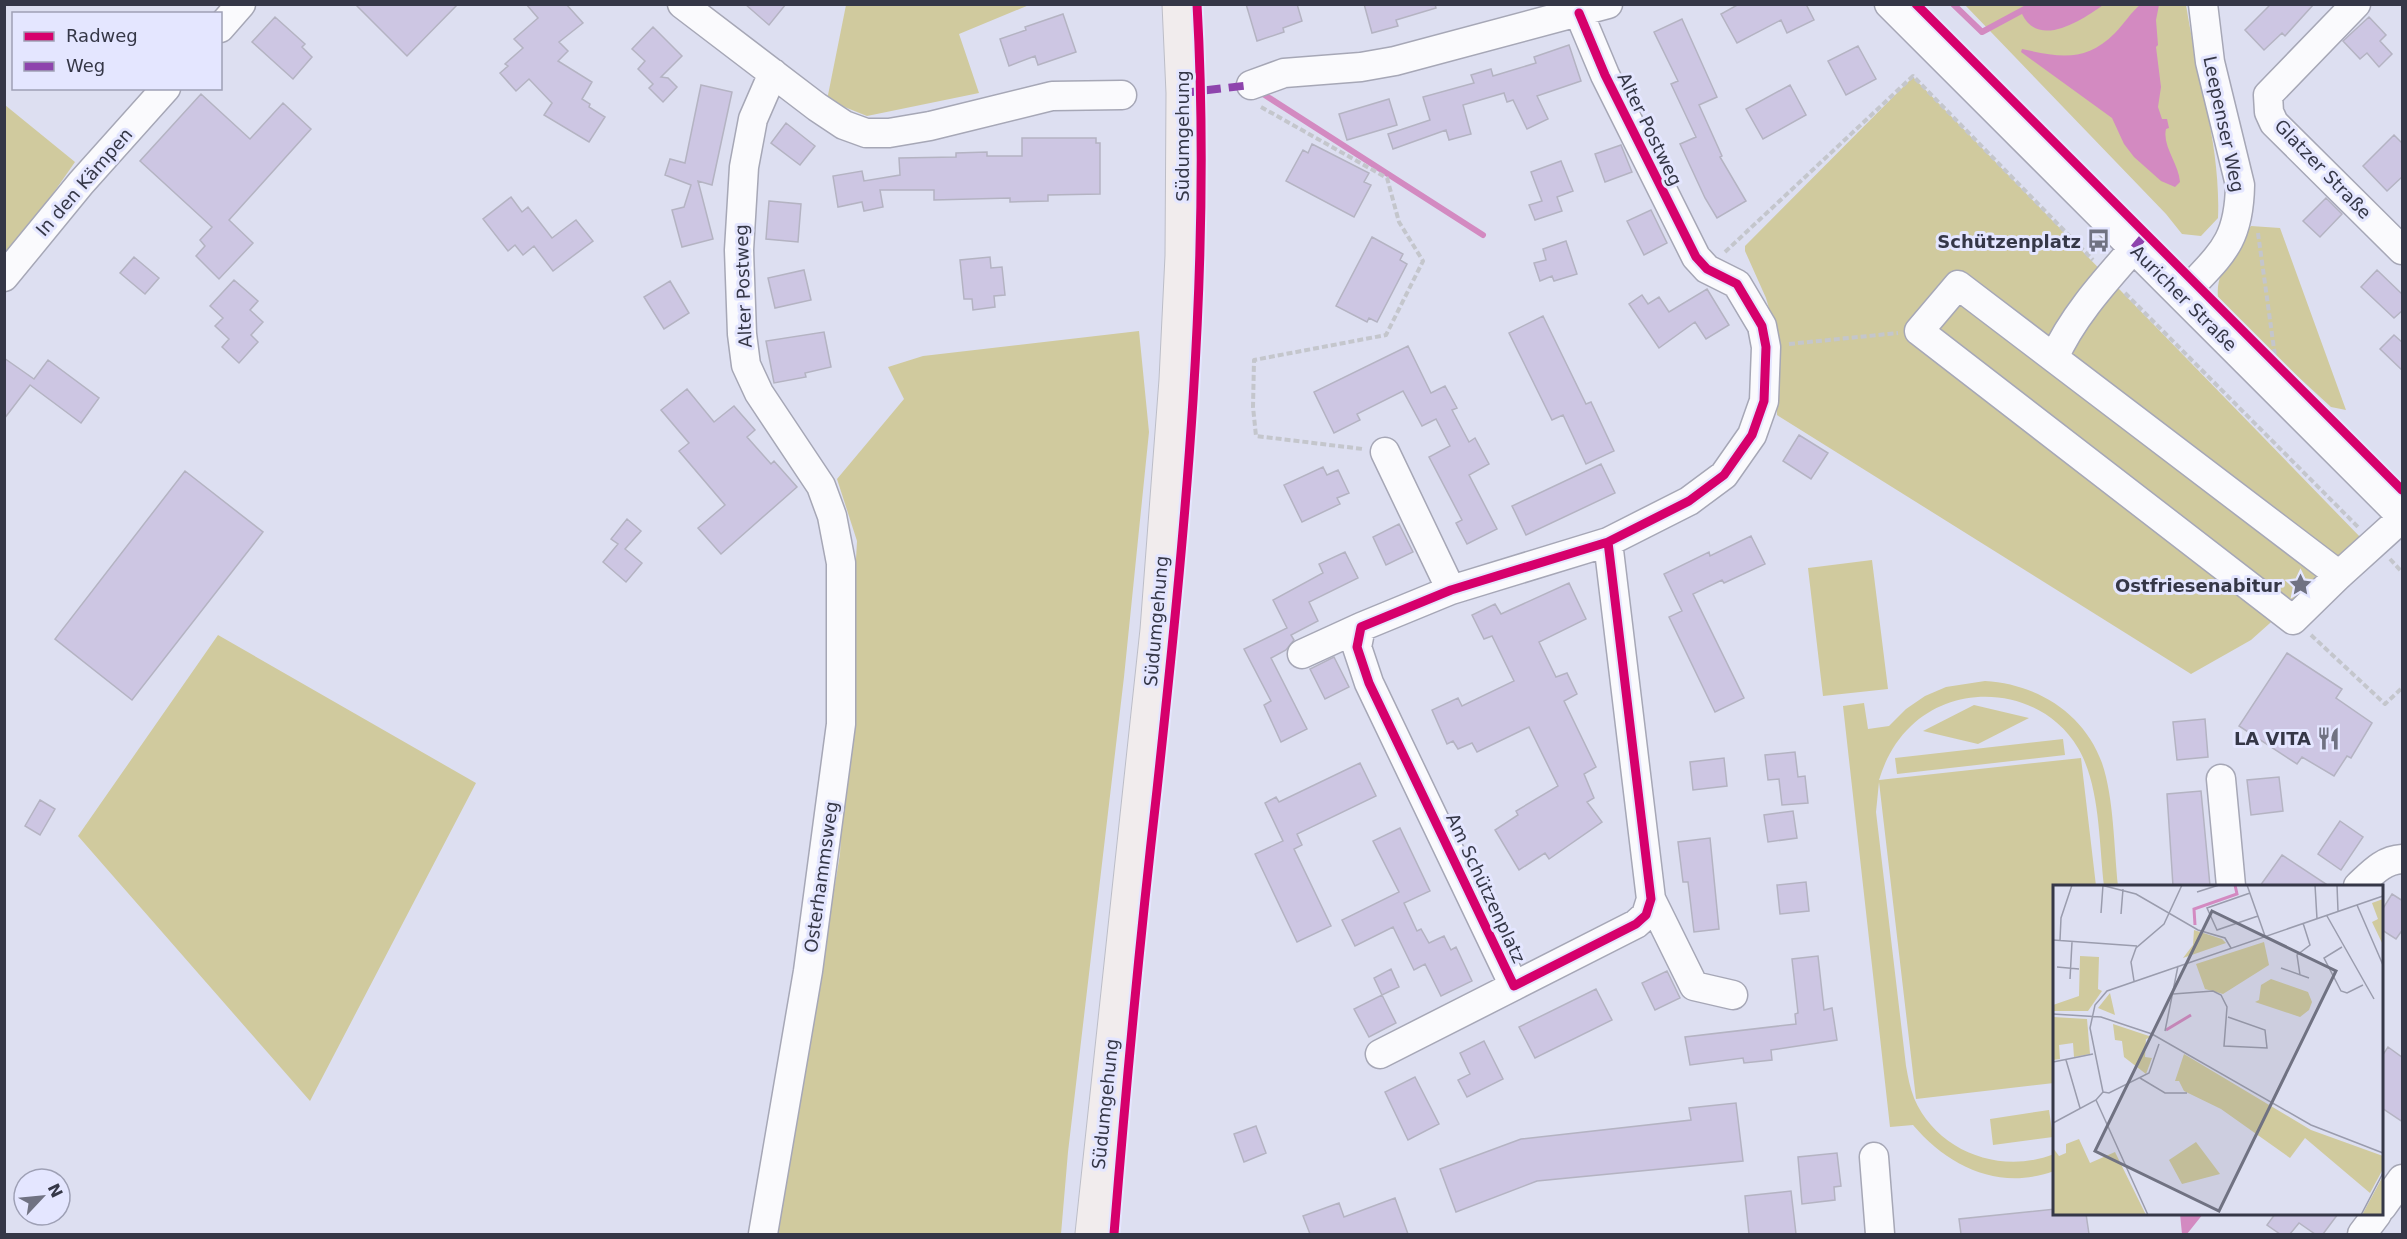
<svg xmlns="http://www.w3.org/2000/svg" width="2407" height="1239" font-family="'DejaVu Sans',sans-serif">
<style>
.green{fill:#d0ca9e}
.water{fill:#d38ac1}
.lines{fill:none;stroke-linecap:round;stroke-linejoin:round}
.stream{stroke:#d38ac1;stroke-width:6}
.building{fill:#cdc6e3;stroke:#b4b3c2;stroke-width:1.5}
.minor-casing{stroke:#a6a7b6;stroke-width:31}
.major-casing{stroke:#bcbdc7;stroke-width:35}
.path{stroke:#c4c6cc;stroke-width:4;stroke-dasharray:6 3;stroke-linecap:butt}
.minor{stroke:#fafafd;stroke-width:28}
.major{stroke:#f1eced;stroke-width:33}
.quiet{stroke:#8e44ad;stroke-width:8;stroke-dasharray:15 8;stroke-linecap:butt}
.cycleway-casing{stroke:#e4e6ff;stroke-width:13}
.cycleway{stroke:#d6006c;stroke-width:9}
.labels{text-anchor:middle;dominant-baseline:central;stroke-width:6;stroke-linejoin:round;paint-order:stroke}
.street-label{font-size:18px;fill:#353747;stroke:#e4e6ff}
.poi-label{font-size:18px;font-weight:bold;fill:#353747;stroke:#e4e6ff;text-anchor:end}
.inset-river{fill:none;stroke:#d38ac1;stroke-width:3}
.inset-road{fill:none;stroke:#9a9cad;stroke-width:1.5}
.view{fill:#707282;fill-opacity:0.15;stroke:#707282;stroke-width:3}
.inset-edge{fill:none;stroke:#353747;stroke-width:3}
</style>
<rect width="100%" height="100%" fill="#dddff1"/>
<!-- green -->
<path class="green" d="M846 5H1029L959 34 979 93 867 116 827 100Z
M1965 5H2186C2197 75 2221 146 2218 218L2201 236 2182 234 2166 214Z
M1913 77 2363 540 2251 640 2191 674 1777 415V336L1766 298 1745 251V246Z
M5 105 75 162 31 225 5 257Z
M2251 226 2280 228 2346 410 2331 407 2272 353 2218 297C2215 270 2237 248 2251 226Z
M1139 331 1149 432 1124 677 1068 1152 1061 1234H777L840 854 857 541 837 479 904 399 888 367 923 356Z
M1872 560 1888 689 1823 696 1808 568Z
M218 635 476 783 310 1101 78 836Z
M1985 681C2037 684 2084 713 2102 763 2114 798 2114 849 2118 886H2104C2099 843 2100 785 2078 748 2043 689 1959 680 1911 726 1895 741 1885 760 1879 780L2081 758 2096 886H2054V1083L1916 1099 1879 782 1876 812 1906 1066C1908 1077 1910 1088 1914 1098 1937 1152 2001 1175 2054 1154V1171C1999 1191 1949 1167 1913 1125L1890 1127 1843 706 1864 703 1868 729 1889 726 1906 709 1925 696 1946 687Z
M1974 705 2029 718 1978 744 1923 731Z
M2063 739 2065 755 1897 774 1895 758Z
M2049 1110 2053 1137 1993 1145 1990 1119Z"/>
<!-- water -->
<path class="water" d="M2141 4 2159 5 2156 20 2158 45 2156 47 2161 87 2158 107 2162 119H2167L2169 128 2166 129C2162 146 2179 164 2180 182L2175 187 2161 181 2134 157 2124 144 2112 118 2021 52 2022 49C2059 57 2085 63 2115 33 2124 24 2131 12 2141 4Z
M2026 5V4L2103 5C2082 20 2039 49 2022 14Z
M2180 1214H2203L2187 1234H2182Z"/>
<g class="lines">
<!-- stream -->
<path class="stream" d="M1953 4 1982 32 2034 4
M1260 92 1483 235"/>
</g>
<!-- building -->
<path class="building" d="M355 4H458L407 56Z
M526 4H566L583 23 559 42 568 51 558 61 592 82 582 99 590 104 589 107 605 117 589 142 544 115 552 103 529 79 516 91 500 73 508 66 505 64 523 48 514 39 538 18Z
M745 4H786L769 25Z
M1246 4H1297L1302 21 1283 28 1284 32 1257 41Z
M1364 4H1435L1436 8 1396 20 1398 26 1372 33Z
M1739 4H1810L1807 6 1814 20 1787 33 1781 20 1737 43 1721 14Z
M2271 4H2314L2285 36 2282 33 2264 50 2245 30Z
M1063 14 1076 52 1038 65 1035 56 1009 66 1000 39 1026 30 1025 27Z
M275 17 305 44 302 47 312 57 293 79 252 42Z
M2369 17 2386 35 2380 41 2392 54 2379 67 2367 53 2360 59 2343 41Z
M1682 19 1717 97 1699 105 1722 156 1720 157 1746 201 1717 218 1705 198 1680 144 1696 137 1671 84 1678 81 1654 32Z
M653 27 682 56 661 77 668 78 677 87 663 102 649 88 653 84 638 69 645 61 632 49Z
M1569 45 1581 81 1537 96 1548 119 1527 129 1513 100 1507 102 1504 93 1463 105 1471 134 1449 140 1446 130 1393 149 1388 134 1430 120 1423 97 1474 83 1471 75 1491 69 1493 76 1536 63 1534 57Z
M1858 46 1876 79 1846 95 1828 61Z
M701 85 732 92 712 185 698 181 713 239 682 247 672 210 684 207 691 185 665 175 670 159 685 163Z
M1790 85 1806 115 1763 139 1746 109Z
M201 94 250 139 283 103 311 129 229 220 253 243 219 279 196 256 205 246 200 240 212 227 140 161Z
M1389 99 1397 125 1347 140 1339 114Z
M786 123 815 146 800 165 771 143Z
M2394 135 2403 144V176L2387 191 2363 166Z
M1022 138H1096V143H1100V194L1048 195V201L1010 202V198L934 200V190H880L883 207 864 211 862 202 838 207 833 176 862 171 864 181 900 175 899 158 956 157V153L987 152V156H1022Z
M1312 144 1369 173 1364 182 1371 185 1354 217 1286 181 1303 150 1308 153Z
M1621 145 1632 172 1605 182 1595 154Z
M1561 161 1573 191 1557 197 1562 211 1535 220 1529 205 1542 201 1531 172Z
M511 197 522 212 528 207 552 238 576 220 593 241 553 271 534 246 523 255 515 245 508 251 483 219Z
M2326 198 2342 214 2320 237 2303 221Z
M769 201 801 204 798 242 766 239Z
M1651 210 1667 243 1644 255 1627 221Z
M1372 237 1403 254 1400 260 1407 264 1377 322 1369 318 1367 322 1336 306Z
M1566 241 1577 274 1554 281 1552 276 1540 281 1534 263 1546 260 1543 249Z
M134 257 159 278 145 294 120 273Z
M990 257 991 268 1002 267 1005 295 994 296 995 307 973 310 972 299H964L960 260Z
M804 270 811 300 775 308 768 278Z
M2377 270 2403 295V310L2394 318 2361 287Z
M234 280 258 301 250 310 263 322 251 335 258 342 239 363 222 347 229 339 215 326 223 318 210 306Z
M670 281 689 313 664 329 644 297Z
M1707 289 1729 325 1706 339 1695 322 1659 348 1629 304 1642 295 1648 304 1659 297 1669 312Z
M1543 316 1586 404 1591 402 1614 451 1586 464 1563 415 1552 420 1509 333Z
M824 332 831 367 805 373 806 377 774 383 766 341Z
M2394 335 2403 343V371L2380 349Z
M1408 346 1431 393 1445 386 1457 408 1452 410 1469 442 1475 438 1489 464 1469 475 1497 529 1467 544 1456 523 1462 520 1429 457 1450 446 1436 419 1422 426 1403 391 1357 414 1360 420 1334 433 1314 392Z
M4 358 34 379 48 360 99 398 81 423 30 385 4 419Z
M687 389 714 422 734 406 755 430 747 437 771 464 774 461 797 487 721 554 698 528 725 505 679 451 689 443 661 410Z
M1799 435 1828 453 1811 479 1783 461Z
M1601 464 1615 493 1526 535 1512 506Z
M1323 467 1327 475 1338 470 1349 493 1337 498 1340 504 1302 522 1284 485Z
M185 471 263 532 132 700 55 639Z
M627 519 641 531 625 549 642 563 626 582 603 562 618 544 611 539Z
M1399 524 1413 552 1386 565 1373 537Z
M1751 536 1765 564 1724 583 1722 580 1693 594 1744 698 1715 712 1669 617 1682 611 1664 574 1709 552 1710 556Z
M1345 552 1358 578 1309 602 1318 621 1291 635 1294 640 1286 650 1271 658 1307 729 1281 742 1264 705 1271 701 1244 649 1287 628 1273 600 1323 573 1319 564Z
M1569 583 1586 619 1539 642 1556 677 1567 673 1577 694 1564 701 1596 767 1584 774 1594 798 1587 802 1602 822 1549 859 1545 853 1519 870 1495 830 1518 815 1516 811 1558 786 1529 727 1477 752 1472 743 1458 749 1453 741 1447 744 1432 710 1458 698 1462 706 1514 681 1492 636 1484 639 1472 615 1495 604 1501 614Z
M2287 653 2342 689 2336 698 2372 723 2351 758 2347 756 2334 776 2302 757 2297 764 2239 726Z
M1334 657 1349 687 1325 699 1310 669Z
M2205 719 2208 757 2177 760 2173 722Z
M1795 752 1798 777 1805 776 1808 803 1782 805 1779 779 1768 780 1765 755Z
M1724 758 1727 786 1693 790 1690 762Z
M1360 763 1376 796 1297 834 1302 845 1294 849 1331 926 1297 942 1255 854 1283 841 1265 803 1276 797 1279 802Z
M2279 777 2283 811 2251 815 2247 780Z
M2201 791 2210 886H2173L2167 794Z
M40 800 55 809 40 835 25 826Z
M1793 811 1797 838 1768 842 1764 815Z
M2340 821 2363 837 2341 870 2318 854Z
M1400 828 1430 891 1404 903 1417 931 1421 929 1429 943 1444 936 1451 950 1456 947 1472 981 1441 996 1425 964 1414 970 1393 927 1355 946 1342 920 1399 892 1373 841Z
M1710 838 1719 929 1694 932 1688 882H1683L1678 842Z
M2282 855 2329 886H2260Z
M1806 882 1809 911 1780 914 1777 885Z
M2392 894 2403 901V929L2396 939 2382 930V910Z
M1818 956 1824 1010 1832 1008 1837 1040 1771 1050 1772 1060 1744 1063 1743 1058 1690 1065 1685 1037 1796 1024 1795 1014 1798 1013 1792 959Z
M1391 969 1399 987 1382 995 1374 978Z
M1667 971 1680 998 1655 1010 1642 983Z
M1596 989 1612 1020 1535 1058 1519 1027Z
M1382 995 1396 1023 1369 1037 1354 1009Z
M1484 1041 1503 1079 1467 1097 1458 1080 1470 1074 1460 1053Z
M2388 1047 2403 1058V1122L2382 1108V1056Z
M1415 1077 1439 1124 1408 1140 1385 1092Z
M1736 1103 1743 1161 1537 1181 1456 1212 1440 1169 1521 1139 1691 1120 1689 1108Z
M1256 1126 1266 1153 1244 1162 1234 1134Z
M1837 1153 1841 1186 1834 1187 1835 1200 1802 1204 1798 1157Z
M1791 1191 1796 1234H1749L1745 1196Z
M1395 1198 1408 1234H1310L1303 1216 1339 1203 1344 1217Z
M2055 1209V1214H2086L2089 1234H1961L1959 1219Z
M2275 1214H2338L2323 1234H2315L2299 1223 2290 1234H2280L2267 1225Z"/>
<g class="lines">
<defs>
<path id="minor" d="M682 4 817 107 844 125 866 133H889L930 126 1052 96 1122 95
M1889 4 2402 517
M2356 4 2268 95 2269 112 2274 123 2402 250
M1579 13 1605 75 1696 257 1707 269 1737 284 1762 326 1766 347 1764 401 1752 435 1724 475 1689 501 1608 542 1451 590 1361 627 1357 647 1369 683 1514 986 1636 924 1646 915 1651 899 1608 542
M220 28 241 4
M1251 85 1284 73 1361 67 1395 61 1608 4
M4 277 81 183 166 88
M2182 296C2219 255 2239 245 2240 185L2210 62 2203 4
M2054 358C2072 317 2105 281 2134 248
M1385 452 1451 590
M2339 575 1958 285 1919 331 2293 620 2339 575 2402 518
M1302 654 1361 627
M2221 779 2231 886
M2358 886C2372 873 2383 860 2402 859
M1651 899 1694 986 1733 995
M1380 1054 1514 986
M1874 1157 1880 1234
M2382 1207 2402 1179
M763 1234 808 971 841 724V563L832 516 821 486 759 393 746 365 742 334 739 250 744 167 753 119 773 73
M2362 1234 2377 1214"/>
<path id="major" d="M1092 1234 1157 630 1176 380 1182 256 1183 93 1179 4"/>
</defs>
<!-- minor casing -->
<use href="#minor" class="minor-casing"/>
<!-- major casing -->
<use href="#major" class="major-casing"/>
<!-- path -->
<path class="path" d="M1261 107 1387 178 1399 222 1423 261 1386 335 1254 360 1253 407 1256 436 1363 449
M2258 233 2275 356
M1725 252 1913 76 2093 260
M2125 293 2359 528
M1789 344 1898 333
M2390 559 2402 572
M2311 635 2385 704 2402 688"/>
<!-- minor -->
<use href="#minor" class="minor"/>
<!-- major -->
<use href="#major" class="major"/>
<!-- quiet -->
<path class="quiet" d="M1183 93 1251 85
M2134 248 2146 234"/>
<defs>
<path id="cycleway" d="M1916 4 2402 490
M1579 13 1605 75 1696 257 1707 269 1737 284 1762 326 1766 347 1764 401 1752 435 1724 475 1689 501 1608 542 1451 590 1361 627 1357 647 1369 683 1514 986 1636 924 1646 915 1651 899 1608 542
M1114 1234C1126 1086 1140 938 1157 790 1185 530 1212 267 1197 4"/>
</defs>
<!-- cycleway casing -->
<use href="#cycleway" class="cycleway-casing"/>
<!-- cycleway -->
<use href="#cycleway" class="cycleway"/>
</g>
<!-- icons -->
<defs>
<symbol id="bus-bare" viewBox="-9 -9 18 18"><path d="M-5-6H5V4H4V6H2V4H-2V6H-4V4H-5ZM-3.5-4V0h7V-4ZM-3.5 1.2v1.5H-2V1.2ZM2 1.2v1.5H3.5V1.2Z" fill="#707282" stroke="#e4e6ff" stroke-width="2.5" paint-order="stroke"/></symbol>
<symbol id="sight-bare" viewBox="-9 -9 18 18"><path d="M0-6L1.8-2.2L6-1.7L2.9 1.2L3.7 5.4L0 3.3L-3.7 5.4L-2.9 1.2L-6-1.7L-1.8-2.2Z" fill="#707282" stroke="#e4e6ff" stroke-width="2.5" paint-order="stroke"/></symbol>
<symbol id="restaurant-bare" viewBox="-9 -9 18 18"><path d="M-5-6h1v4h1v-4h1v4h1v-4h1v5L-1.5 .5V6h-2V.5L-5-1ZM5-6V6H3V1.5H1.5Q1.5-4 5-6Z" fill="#707282" stroke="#e4e6ff" stroke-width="2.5" paint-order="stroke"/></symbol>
</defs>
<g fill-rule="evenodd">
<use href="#bus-bare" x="2082" y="224" width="33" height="33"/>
<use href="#sight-bare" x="2284" y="568" width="33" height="33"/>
<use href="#restaurant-bare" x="2312" y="722" width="33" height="33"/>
</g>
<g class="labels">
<!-- street labels -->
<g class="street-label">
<text transform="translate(2224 124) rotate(78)">Leepenser Weg</text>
<text transform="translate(1650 129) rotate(64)">Alter Postweg</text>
<text transform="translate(1182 136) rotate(-90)">Südumgehung</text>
<text transform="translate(2323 169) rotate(46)">Glatzer Straße</text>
<text transform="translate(84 182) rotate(-49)">In den Kämpen</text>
<text transform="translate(743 286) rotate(-92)">Alter Postweg</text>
<text transform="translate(2184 298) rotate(45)">Auricher Straße</text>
<text transform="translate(1156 621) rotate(-85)">Südumgehung</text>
<text transform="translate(821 877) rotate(-82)">Osterhammsweg</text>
<text transform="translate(1486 888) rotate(65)">Am Schützenplatz</text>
<text transform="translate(1105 1104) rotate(-84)">Südumgehung</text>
</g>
<!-- poi labels -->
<g class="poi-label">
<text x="2081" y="241">Schützenplatz</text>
<text x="2282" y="585">Ostfriesenabitur</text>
<text x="2311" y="738">LA VITA</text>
</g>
</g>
<!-- overview -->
<g transform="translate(2053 885)">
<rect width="330" height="330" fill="#dddff1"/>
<path d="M330 14V60L319 37 325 34 319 18ZM141 45 169 54 173 58 130 73 140 60ZM211 57 216 80 170 109 152 104 143 79ZM27 71 46 72 45 104 49 106 35 126H0V120L26 111ZM218 94 255 107 259 117 256 125 247 132 202 117 206 115 208 100ZM57 108 62 130 45 123ZM0 132 34 134 37 169 21 172 20 158 6 160 7 174 0 175ZM60 139 99 152 93 154 92 172 99 173 93 189 71 172 69 156 62 155ZM131 169 258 245 330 271V284L317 308 252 253 237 273 168 224 131 206 126 196H122ZM26 254 37 278 62 267 93 330H0V263L6 271 13 268V259ZM143 257 167 289 129 299 116 275ZM330 291V330H309Z" fill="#d0ca9e"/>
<path class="inset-river" d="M142 40 141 24 184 9 182 0M113 145 138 130"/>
<path class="inset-road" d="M48 0 83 9 145 45 172 53 178 63M194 0 212 51M262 0 264 34M284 0 285 26M144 7 166 0M197 8 154 23 164 45 205 31M304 20 330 80M48 28 50 0M68 29 70 4M274 31 321 114M0 55 84 61M7 55 8 33 19 0M289 62 271 73 288 106 294 108 310 100M4 82 26 84M228 83 256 93M247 90 244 70 257 60 250 38M17 94 19 57M81 96 78 77 83 63 111 39 129 0M120 109 160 106 168 110 174 122 171 161 214 163 212 145 175 132M0 129 48 132 99 149 258 240 330 268M112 146 125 81M13 175 27 223M0 177 40 169M87 193 112 208H134M50 207 37 143 42 120 54 106 330 11M50 207 56 208 96 188 106 159M43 215 95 330M0 238 43 215 50 207M308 330 330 288"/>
<path class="view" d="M159 26 283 86 166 326 42 266Z"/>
<rect width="330" height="330" class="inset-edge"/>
</g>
<!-- border -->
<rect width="2407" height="1239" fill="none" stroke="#353747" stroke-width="12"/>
<!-- legend -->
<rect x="12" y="12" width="210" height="78" fill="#e4e6ff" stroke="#9ea0b5" stroke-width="1.5"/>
<rect x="24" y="32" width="30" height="9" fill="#d6006c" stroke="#9ea0b5" stroke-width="1.5"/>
<text x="66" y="42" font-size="18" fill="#353747">Radweg</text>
<rect x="24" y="62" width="30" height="9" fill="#8e44ad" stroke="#9ea0b5" stroke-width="1.5"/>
<text x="66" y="72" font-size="18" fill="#353747">Weg</text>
<!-- north arrow -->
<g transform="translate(42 1197) rotate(64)"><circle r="28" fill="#e4e6ff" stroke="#9ea0b5" stroke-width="1.5"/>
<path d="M0-4.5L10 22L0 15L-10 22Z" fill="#707282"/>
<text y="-9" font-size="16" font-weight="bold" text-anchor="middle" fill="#353747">N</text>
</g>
</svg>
